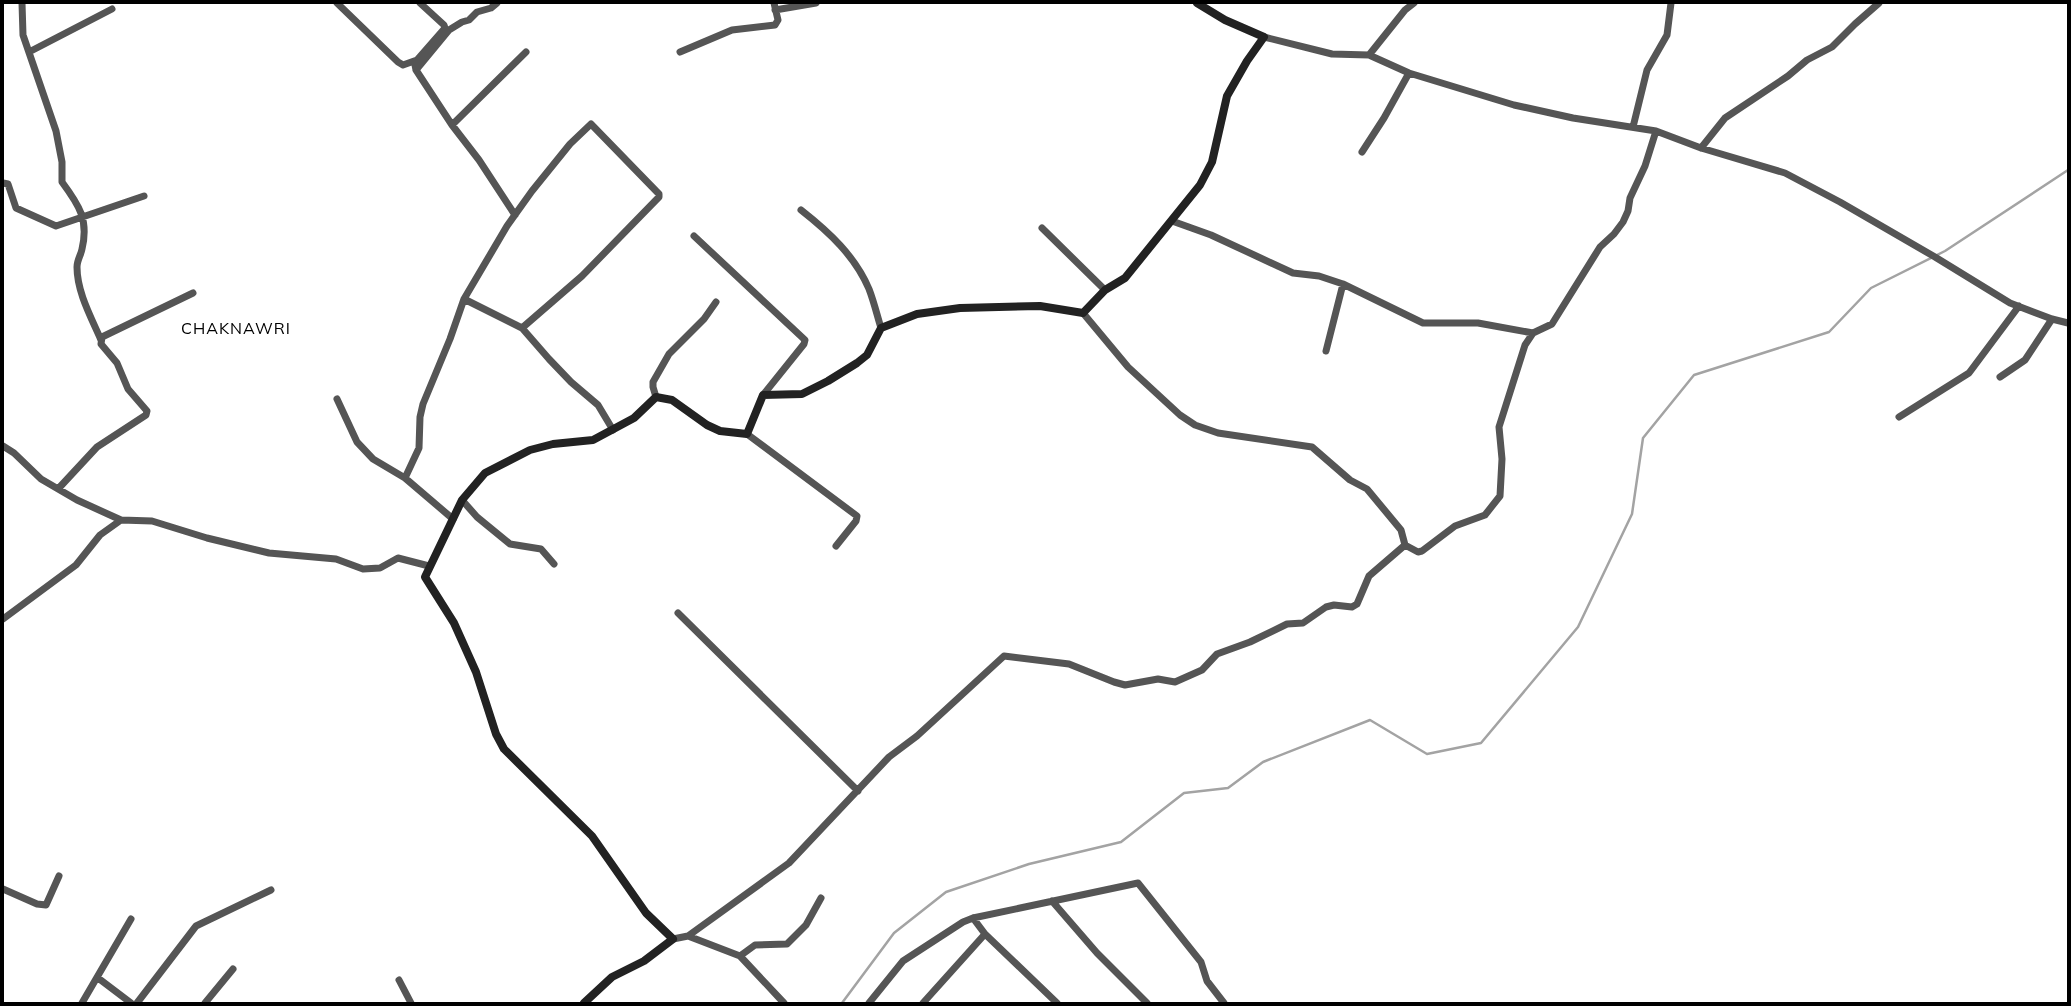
<svg xmlns="http://www.w3.org/2000/svg" width="2071" height="1006" font-family="Mulish,sans-serif">
<style>
.lines{fill:none;stroke-linecap:round;stroke-linejoin:round}
.stream{stroke:#a3a3a3;stroke-width:2.5}
.street{stroke:#555;stroke-width:7}
.secondary{stroke:#222;stroke-width:8}
.labels{text-anchor:middle;dominant-baseline:central;stroke-width:3.5;stroke-linejoin:round;paint-order:stroke}
.quarter-label{font-size:16px;letter-spacing:1px;fill:#000;stroke:#fff}
</style>
<rect width="100%" height="100%" fill="#fff"/>
<g class="lines">
<!-- stream -->
<path class="stream" d="M842 1003 894 933 946 892 1029 864 1121 842 1184 793 1228 788 1263 762 1370 720 1427 754 1481 743 1578 627 1632 514 1643 438 1694 375 1829 332 1871 288 1945 251 2068 170"/>
<!-- street -->
<path class="street" d="M22 3 23 35 56 131 62 162V182C79 205 89 220 82 249 81 255 77 260 77 267 77 292 91 317 101 340
M337 3 398 62 403 65 417 60
M420 3 444 25 445 28 417 60 415 65 416 70 452 125 479 160 515 215
M775 10 816 3
M1264 37 1332 54 1369 55 1409 73 1514 105 1573 118 1656 131 1701 148 1785 173 1840 202 1935 257 2010 303 2052 319 2068 323
M29 52 112 9
M680 52 732 30 775 25 778 20 774 3
M1369 55 1405 10 1414 3
M416 70 449 30 462 22 469 20 477 12 491 8 497 3
M452 125 526 52
M1633 127 1647 70 1667 35 1671 3
M1701 148 1725 118 1788 76 1807 60 1832 47 1855 24 1879 3
M1362 152 1384 118 1409 73
M3 183 8 184 16 208 56 226 144 196
M801 210C829 232 855 256 869 289 874 302 877 315 881 328
M1172 221 1211 235 1293 273 1319 276 1343 284 1423 323H1478L1533 333
M1042 228 1105 290
M694 236 805 340 804 344 763 395
M464 299 522 328
M1083 313 1128 367 1180 415 1195 425 1218 433 1312 447 1350 480 1367 489 1401 530 1405 545
M1326 351 1343 284
M2000 377 2025 360 2052 319
M656 397 653 387V382L669 354 704 319 716 302
M337 399 357 442 373 459 405 478 453 519
M1899 417 1969 373 2019 306
M747 434 857 516 856 521 836 546
M3 446 14 453 41 479 77 500 121 520 152 521 207 538 269 553 336 559 363 569 380 568 398 558 429 566
M405 478 419 448 420 417 423 404 450 339 464 299 507 226 532 191 570 144 591 124 659 194V197L582 276 522 328 549 359 571 382 598 405 613 430
M58 489 97 447 146 415 147 411 128 389 117 363 101 344 102 337 193 293
M462 500 477 517 510 544 541 549 554 564
M678 613 858 791
M3 619 76 565 100 535 121 520
M3 889 37 904 46 905 59 876
M1052 901 1097 953 1147 1003
M973 918 985 934 1057 1003
M688 936 740 956 784 1003
M673 939 688 936 789 863 889 757 917 736 1004 656 1069 664 1114 682 1125 685 1158 679 1175 682 1202 670 1217 654 1250 642 1287 624 1303 623 1326 607 1334 605 1352 607 1357 604 1369 576 1405 545 1418 552 1422 551 1455 526 1485 515 1500 496 1502 459 1499 427 1525 345 1533 333 1552 324 1600 247 1614 234 1623 222 1628 211 1630 198 1645 166 1656 131
M740 956 755 945 787 944 806 925 821 898
M98 978 131 1003
M399 980 411 1003
M82 1003 131 919
M137 1003 196 926 271 890
M205 1003 233 969
M869 1003 903 961 963 922 973 918 1138 883 1201 962 1207 981 1224 1003
M923 1003 985 934"/>
<!-- secondary -->
<path class="secondary" d="M584 1003 612 977 644 961 673 939 646 913 592 836 504 749 496 734 476 672 454 623 425 577 462 500 485 473 530 450 553 444 593 440 634 418 656 397 672 400 707 425 720 431 747 434 763 395 802 394 828 381 857 363 867 355 881 328 917 314 960 308 1040 306 1083 313 1105 290 1125 278 1200 185 1212 162 1227 96 1247 61 1264 37 1225 20 1197 3"/>
</g>
<g class="labels">
<!-- quarter labels -->
<g class="quarter-label">
<text x="236" y="328">CHAKNAWRI</text>
</g>
</g>
<!-- border -->
<rect width="2071" height="1006" fill="none" stroke="#000000" stroke-width="8"/>
</svg>
